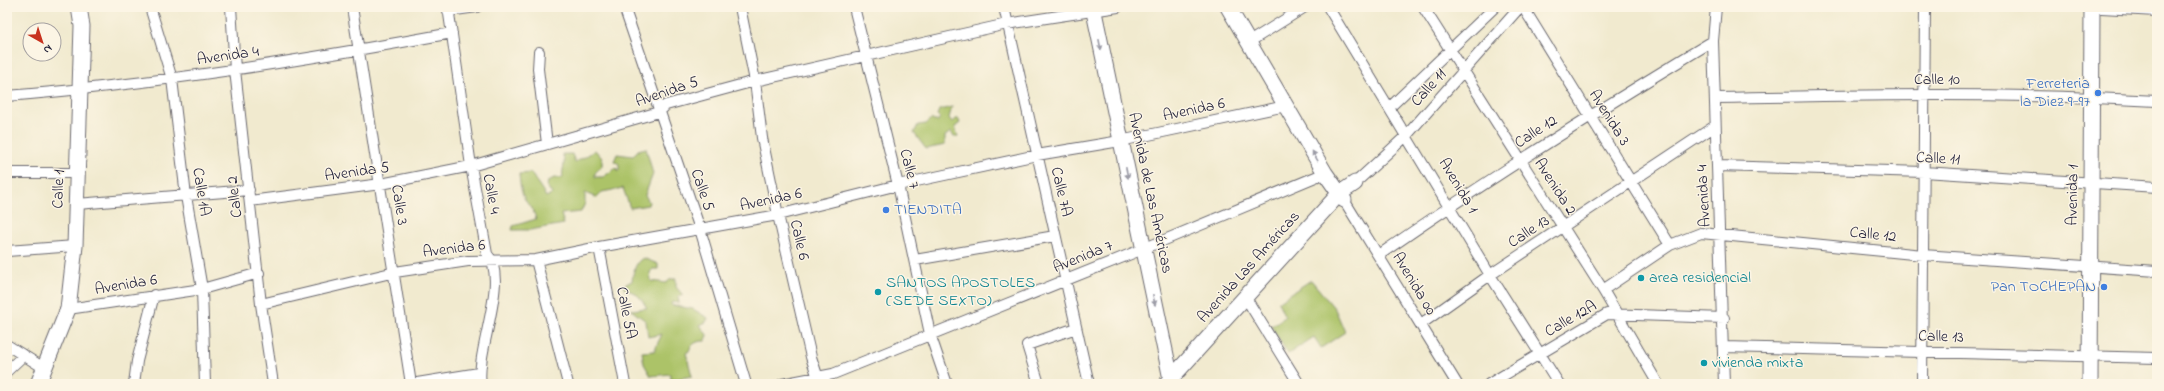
<svg xmlns="http://www.w3.org/2000/svg" width="2164" height="391" font-family="'Indie Flower',sans-serif">
<style>
.green{fill:#acc368;stroke:#677252}
.lines{fill:none;stroke-linecap:round;stroke-linejoin:round}
.street-casing{stroke:#6a686f;stroke-width:12}
.secondary-casing{stroke:#6a686f;stroke-width:17}
.street{stroke:#fff;stroke-width:10}
.secondary{stroke:#fff;stroke-width:15}
.oneway{fill:#9c9ca7}
.shop-dot{fill:#3f7fe0;stroke:#fcf5e5;stroke-width:1.5}
.culture-dot{fill:#0f9aa8;stroke:#fcf5e5;stroke-width:1.5}
.labels{text-anchor:middle;dominant-baseline:central;stroke-width:3;stroke-linejoin:round;paint-order:stroke}
.street-label{font-size:16px;fill:#22223b;stroke:#fcf5e5}
.shop-label{font-size:16px;fill:#366cbe;stroke:#fcf5e5;text-anchor:end}
.culture-label{font-size:16px;fill:#0d838f;stroke:#fcf5e5;text-anchor:start}
</style>
<rect width="100%" height="100%" fill="#fcf5e5"/>
<filter id="ink" filterUnits="userSpaceOnUse"><feTurbulence type="fractalNoise" baseFrequency=".025" numOctaves="2"/><feDisplacementMap in="SourceGraphic" scale="8" xChannelSelector="R" yChannelSelector="G"/><feConvolveMatrix kernelMatrix="1 2 1 2 8 2 1 2 1" color-interpolation-filters="sRGB"/></filter>
<filter id="wash" filterUnits="userSpaceOnUse"><feTurbulence type="fractalNoise" baseFrequency=".012" numOctaves="4" result="noise"/><feDisplacementMap in="SourceGraphic" scale="16" xChannelSelector="R" yChannelSelector="G"/><feGaussianBlur stdDeviation="0.9" result="paint"/><feColorMatrix in="noise" values="0 0 0 0 0 0 0 0 0 0 0 0 0 0 0 0 0 1.4 0 .05"/><feComposite in="paint" operator="in"/></filter>
<g filter="url(#wash)">
<rect width="100%" height="100%" fill="#f1eacf"/>
<!-- green -->
<path class="green" d="M952 107 949 118 952 122 958 118 960 123 955 127 958 136 954 137 951 132 945 136V145L926 149 914 133 918 125 926 124 931 119 934 121H938L940 117 937 115 939 110Z
M646 148 653 174 645 195 649 202 648 205 630 208 623 188 602 192 597 198 585 193V203L581 212 561 214 564 224 530 230H512L513 226 536 219C534 211 531 208 527 203 521 194 520 185 519 174L531 173C536 182 542 188 546 197L552 194 547 186 548 181 554 178H563C561 169 567 163 562 154H572L575 162 585 157 595 150 602 158V166L595 173V177H603L616 168 619 171V164L614 161 617 154 633 156 638 150Z
M643 258 658 264V269H653L650 272 651 281 666 283 671 279H676V287L683 295 678 297 679 303 672 302 671 305 693 309 708 318 706 322 700 325 708 336 705 341C697 341 692 343 689 351L686 353 692 376 671 380 670 374 651 376 644 364 642 352 654 351 662 334 648 337 646 321 631 310 647 308C641 298 636 291 625 290L624 285 632 281C633 273 635 262 643 258Z
M1311 280 1335 309 1345 332 1321 348 1314 337 1288 354 1271 326 1285 317 1278 302Z"/>
</g>
<g filter="url(#ink)">
<g class="lines">
<defs>
<path id="street" d="M150 7 172 79 186 196 202 289 205 384
M231 7 235 70 261 304 273 384
M352 7 411 384
M448 7 471 166 487 254C510 279 475 351 481 384
M624 7 700 229 746 384
M740 7 755 81 762 138 778 215 811 357 820 384
M854 7 898 185 930 334 947 384
M1004 7 1089 384
M1328 7 1490 275 1559 384
M1423 7 1603 290 1658 384
M1523 7 1670 245
M1716 7 1713 41 1724 384
M2083 7 2157 11
M448 11 477 7
M1249 42 1305 7
M539 52 538 69 547 144
M7 96C157 84 305 60 452 33
M1716 98C1863 95 2010 92 2157 101
M1389 108 1495 7
M1718 166 1924 172 2157 187
M7 173H78
M1355 183 1406 136 1520 7
M1344 200 1457 384
M250 201 381 184 471 166 659 112 666 105 755 81 1007 24 1118 7
M77 204 249 190
M599 247 625 384
M7 251 75 246
M1379 255C1488 179 1600 109 1713 41
M536 260 568 384
M915 260 1055 236
M1603 290 1670 245 1701 233 1923 255 2157 271
M1249 303 1299 384
M261 304 395 272 468 261 536 260 599 247 778 215 898 185 1037 155 1120 141 1286 106
M68 309 202 289 259 273
M1421 324 1490 275 1715 126
M7 345 44 368
M1724 347 2157 358
M7 371 24 355
M134 384 137 361 154 295
M411 384 479 373
M782 384 833 374 1143 249 1325 173
M1039 384 1027 345 1076 328
M1489 384 1607 314 1724 318
M1922 384 1925 7"/>
<path id="secondary" d="M1093 7 1171 379
M1228 7 1325 173 1344 200
M38 384 68 309 75 246 82 26 79 7
M1166 384 1339 194 1355 183
M2090 384 2092 7"/>
</defs>
<!-- street casing -->
<use href="#street" class="street-casing"/>
<!-- secondary casing -->
<use href="#secondary" class="secondary-casing"/>
<!-- street -->
<use href="#street" class="street"/>
<!-- secondary -->
<use href="#secondary" class="secondary"/>
</g>
<!-- one-way arrows -->
<defs><path id="oneway-solid" d="M-6-.8H1V-3.2L6.5 0L1 3.2V.8H-6Z"/></defs>
<g class="oneway">
<use href="#oneway-solid" transform="translate(1100 45) rotate(79)"/>
<use href="#oneway-solid" transform="translate(1315 156) rotate(-120)"/>
<use href="#oneway-solid" transform="translate(1127 173) rotate(78)"/>
<use href="#oneway-solid" transform="translate(1154 300) rotate(78)"/>
</g>
</g>
<!-- markers -->
<g class="shop-dot">
<circle cx="2098" cy="93" r="4"/>
<circle cx="886" cy="210" r="4"/>
<circle cx="2104" cy="287" r="4"/>
</g>
<g class="culture-dot">
<circle cx="1641" cy="278" r="4"/>
<circle cx="878" cy="292" r="4"/>
<circle cx="1704" cy="363" r="4"/>
</g>
<g class="labels">
<!-- street labels -->
<g class="street-label">
<text transform="translate(228 56) rotate(-8)">Avenida 4</text>
<text x="1937" y="80">Calle 10</text>
<text transform="translate(1429 88) rotate(-48)">Calle 11</text>
<text transform="translate(667 92) rotate(-19)">Avenida 5</text>
<text transform="translate(1194 110) rotate(-12)">Avenida 6</text>
<text transform="translate(1609 118) rotate(58)">Avenida 3</text>
<text transform="translate(1536 132) rotate(-33)">Calle 12</text>
<text transform="translate(1938 159) rotate(3)">Calle 11</text>
<text transform="translate(909 169) rotate(76)">Calle 7</text>
<text transform="translate(357 172) rotate(-8)">Avenida 5</text>
<text transform="translate(1458 186) rotate(59)">Avenida 1</text>
<text transform="translate(1555 187) rotate(57)">Avenida 2</text>
<text transform="translate(59 189) rotate(-88)">Calle 1</text>
<text transform="translate(702 190) rotate(71)">Calle 5</text>
<text transform="translate(201 192) rotate(81)">Calle 1A</text>
<text transform="translate(1061 192) rotate(77)">Calle 7A</text>
<text transform="translate(1150 193) rotate(78)">Avenida de Las Américas</text>
<text transform="translate(491 194) rotate(80)">Calle 4</text>
<text transform="translate(2073 195) rotate(-89)">Avenida 1</text>
<text transform="translate(1704 196) rotate(-93)">Avenida 4</text>
<text transform="translate(235 197) rotate(-97)">Calle 2</text>
<text transform="translate(771 200) rotate(-12)">Avenida 6</text>
<text transform="translate(399 205) rotate(81)">Calle 3</text>
<text transform="translate(1529 232) rotate(-33)">Calle 13</text>
<text transform="translate(1873 235) rotate(6)">Calle 12</text>
<text transform="translate(799 240) rotate(77)">Calle 6</text>
<text transform="translate(454 249) rotate(-7)">Avenida 6</text>
<text transform="translate(1083 257) rotate(-22)">Avenida 7</text>
<text transform="translate(1249 267) rotate(-48)">Avenida Las Américas</text>
<text transform="translate(1414 284) rotate(59)">Avenida 00</text>
<text transform="translate(126 285) rotate(-9)">Avenida 6</text>
<text transform="translate(626 313) rotate(79)">Calle 5A</text>
<text transform="translate(1571 319) rotate(-30)">Calle 12A</text>
<text transform="translate(1941 337) rotate(2)">Calle 13</text>
</g>
<!-- shop labels -->
<g class="shop-label">
<text x="2090" y="84">Ferreteria<tspan x="2090" dy="18">la Diez 9-97</tspan></text>
<text x="894" y="210" text-anchor="start">TIENDITA</text>
<text x="2096" y="287">Pan TOCHEPAN</text>
</g>
<!-- culture labels -->
<g class="culture-label">
<text x="1649" y="278">area residencial</text>
<text x="886" y="283">SANTOS APOSTOLES<tspan x="886" dy="18">(SEDE SEXTO)</tspan></text>
<text x="1712" y="363">vivienda mixta</text>
</g>
</g>
<!-- margin -->
<rect width="2164" height="391" fill="none" stroke="#fcf5e5" stroke-width="24"/>
<!-- north arrow -->
<g transform="translate(42 42) rotate(141)"><circle r="19" fill="#fcf5e5" stroke="#a5a1a1"/>
<path d="M0-3L7 15L0 10L-7 15Z" fill="#c8321e"/>
<text y="-6" font-size="11" font-weight="bold" text-anchor="middle" fill="#22223b">N</text>
</g>
</svg>
